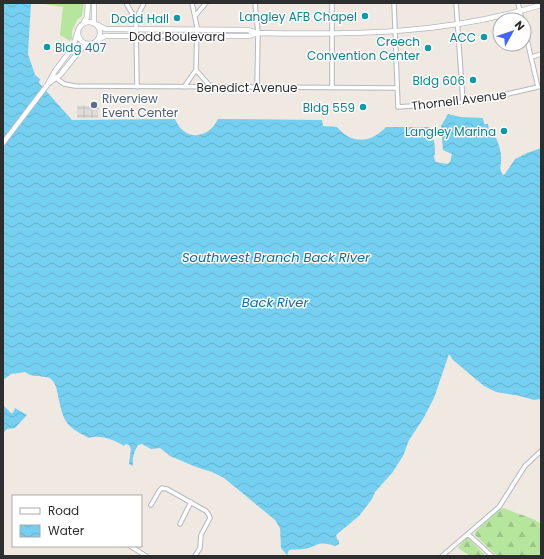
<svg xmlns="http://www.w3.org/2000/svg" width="544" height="559" font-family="Poppins,sans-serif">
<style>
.grass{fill:#b6e59e}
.forest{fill:url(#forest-firs)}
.plaza{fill:url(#plaza-grid)}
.water{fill:url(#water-waves)}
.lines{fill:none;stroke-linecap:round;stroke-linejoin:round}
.street-casing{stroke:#b4b7c1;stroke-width:5.5}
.secondary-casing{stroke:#b4b7c1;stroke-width:6}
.street{stroke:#fff;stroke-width:3.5}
.secondary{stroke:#fff;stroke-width:4.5}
.culture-dot{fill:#0f9aa8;stroke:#fff;stroke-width:1.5}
.service-dot{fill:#5c6f8a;stroke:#fff;stroke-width:1.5}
.labels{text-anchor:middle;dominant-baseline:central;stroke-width:3;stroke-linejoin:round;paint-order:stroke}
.culture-label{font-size:12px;fill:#0d838f;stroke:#fff;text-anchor:end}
.street-label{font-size:12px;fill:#2e2e2e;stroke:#fff}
.service-label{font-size:12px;fill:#4e5e75;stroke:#fff;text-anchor:start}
.water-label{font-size:13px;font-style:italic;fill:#0d6fa3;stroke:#fff}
</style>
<defs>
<pattern id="forest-firs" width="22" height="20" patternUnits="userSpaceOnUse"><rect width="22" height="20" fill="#b6e59e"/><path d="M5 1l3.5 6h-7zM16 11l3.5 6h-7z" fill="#9dc588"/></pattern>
<pattern id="plaza-grid" width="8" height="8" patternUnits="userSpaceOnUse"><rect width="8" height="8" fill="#dfdcd8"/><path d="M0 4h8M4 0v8" fill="none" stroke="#c0bdba"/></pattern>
<pattern id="water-waves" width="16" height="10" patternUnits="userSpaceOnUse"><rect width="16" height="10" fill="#75cff0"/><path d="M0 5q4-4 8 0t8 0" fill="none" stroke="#66b2ce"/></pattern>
</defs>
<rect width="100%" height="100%" fill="#efe9e1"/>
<!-- grass -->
<path class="grass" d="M37 3H84L82 16 77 20 72 31V39L70 41 60 35 63 7Z"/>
<!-- forest -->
<path class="forest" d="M504 508C516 514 530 516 541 524V556H497L475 535V532L500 509Z
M468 538 484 554 485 556H470L458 548 465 539Z"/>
<!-- plaza -->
<path class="plaza" d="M77 105 99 107 98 118H77Z"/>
<!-- water -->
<path class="water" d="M3 3H31L28 54 35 75 40 79 39 83 72 120 175 119C184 141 208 140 218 119L322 120 323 126 337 127C352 145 371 143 386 127H430C433 138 437 148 434 158L436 162 447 164 450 162 452 154 443 150 441 126 448 114 460 117 483 118 484 124H488L489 131 493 130C496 138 501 148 501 156 502 164 498 168 503 175L505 174 515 159 527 153 541 148V399L534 400 520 396 496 392 484 386 453 360 449 354 434 398 423 419 409 440 403 456 392 473 375 492 372 499 359 516 336 535 337 539 339 541V544L335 546C316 539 319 547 303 549 298 550 294 549 289 550L287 555 281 548 280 528 275 520 224 478 212 472 196 467 170 456 160 448 151 449 142 444 138 445C134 452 132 457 133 466L129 464 131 449 129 445 126 444 124 446C115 440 100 434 89 438 65 426 63 421 58 395 56 388 56 383 50 378 42 375 31 378 25 372L11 374 3 380Z
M3 405 11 413H13L15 408 27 415 15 428 7 429 3 433Z"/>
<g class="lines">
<defs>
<path id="street" d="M126 3 136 20
M255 3 258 33 257 87
M394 3 398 107 463 102 503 95 538 87 524 27
M456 3 463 102
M518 3 522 20
M195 16 206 3
M532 57 541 54
M196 70 211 87
M55 77 64 84 75 86 397 88
M137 87 136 24 138 15 144 3
M184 87 196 70 197 27 192 3
M332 88V3
M151 505 159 491 162 488 167 489 206 511 209 515 210 518 201 535 200 548 195 556
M180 524 191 502
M468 534 492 556
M130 546 146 556
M442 556 499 507 525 466 541 451"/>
<path id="secondary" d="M78 33a11 11 0 1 1 22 0a11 11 0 1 1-22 0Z
M84 22 87 17 88 3
M94 22V3
M98 25 105 29 248 30 258 33C355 35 447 34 541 5
M98 40 105 36H249L258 33
M49 83 60 75 81 49 89 44
M3 143 48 84 55 71 73 47 78 31"/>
</defs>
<!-- street casing -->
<use href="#street" class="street-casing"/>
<!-- secondary casing -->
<use href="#secondary" class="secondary-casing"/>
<!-- street -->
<use href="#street" class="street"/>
<!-- secondary -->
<use href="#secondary" class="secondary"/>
</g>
<!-- markers -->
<g class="culture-dot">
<circle cx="365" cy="16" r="4"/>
<circle cx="177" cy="18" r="4"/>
<circle cx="484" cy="37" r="4"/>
<circle cx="47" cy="47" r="4"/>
<circle cx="428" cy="48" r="4"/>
<circle cx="473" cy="80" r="4"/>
<circle cx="363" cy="107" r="4"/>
<circle cx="504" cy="131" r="4"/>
</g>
<circle class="service-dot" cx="94" cy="105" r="4"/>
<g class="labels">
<!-- culture labels -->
<g class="culture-label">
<text x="357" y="16">Langley AFB Chapel</text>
<text x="169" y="18">Dodd Hall</text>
<text x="476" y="37">ACC</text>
<text x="420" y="41">Creech<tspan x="420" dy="14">Convention Center</tspan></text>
<text x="55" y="47" text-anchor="start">Bldg 407</text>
<text x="465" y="80">Bldg 606</text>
<text x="355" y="107">Bldg 559</text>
<text x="496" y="131">Langley Marina</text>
</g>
<!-- street labels -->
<g class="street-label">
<text x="177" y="36">Dodd Boulevard</text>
<text x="247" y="87">Benedict Avenue</text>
<text transform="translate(459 100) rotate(-7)">Thornell Avenue</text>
</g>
<!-- service labels -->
<g class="service-label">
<text x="102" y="98">Riverview<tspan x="102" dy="14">Event Center</tspan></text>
</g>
<!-- water labels -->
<g class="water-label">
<text x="276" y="257">Southwest Branch Back River</text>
<text x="275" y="302">Back River</text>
</g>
</g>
<!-- border -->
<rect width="544" height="559" fill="none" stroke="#2e2e2e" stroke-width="8"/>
<!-- legend -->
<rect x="12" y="495" width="130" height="52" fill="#ffffff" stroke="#ababab"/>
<rect x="20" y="508" width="20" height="6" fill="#ffffff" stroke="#ababab"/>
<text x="48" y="515" font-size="12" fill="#2e2e2e">Road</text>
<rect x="20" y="525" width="20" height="12" fill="url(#water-waves)" stroke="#ababab"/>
<text x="48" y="535" font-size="12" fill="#2e2e2e">Water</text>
<!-- north arrow -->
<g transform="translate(512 32) rotate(50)"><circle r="19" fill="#ffffff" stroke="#ababab"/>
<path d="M0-3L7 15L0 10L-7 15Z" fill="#4264fb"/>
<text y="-6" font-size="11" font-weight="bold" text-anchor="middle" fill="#2e2e2e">N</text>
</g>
</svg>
